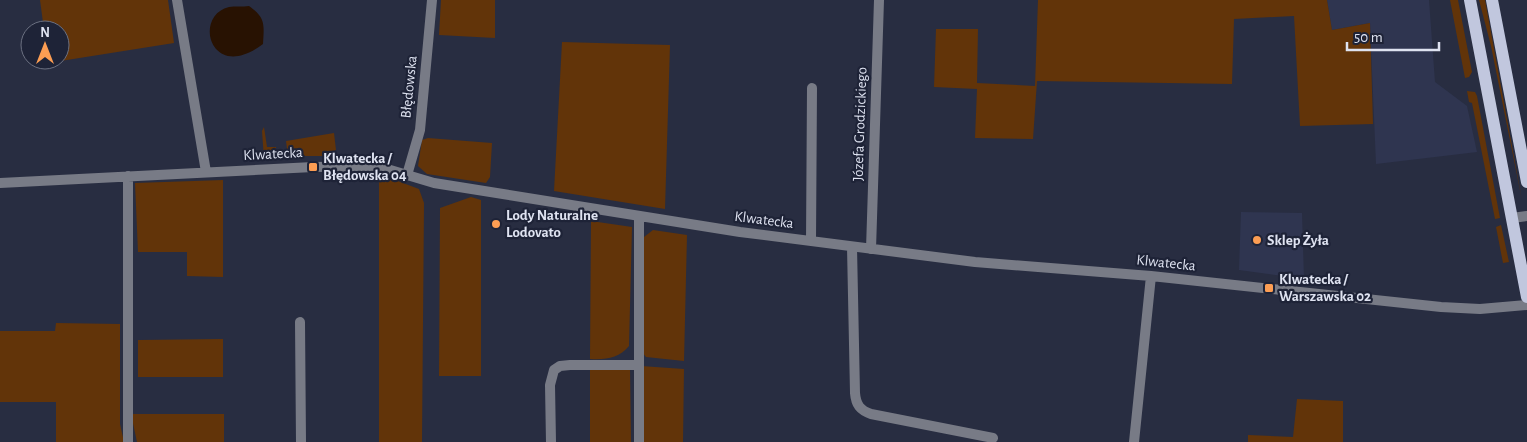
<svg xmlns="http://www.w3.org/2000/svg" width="1527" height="442" font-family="'Alegreya Sans',sans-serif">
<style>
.built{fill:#2f3550}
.green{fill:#623409}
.water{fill:#281202}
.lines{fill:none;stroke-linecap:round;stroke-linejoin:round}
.street{stroke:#787b86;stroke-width:10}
.primary{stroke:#c1c7de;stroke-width:12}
.poi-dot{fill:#fc9d53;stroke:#1e2337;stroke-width:2}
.labels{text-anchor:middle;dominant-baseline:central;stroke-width:4.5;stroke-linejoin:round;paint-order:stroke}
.street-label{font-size:15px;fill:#dfe3f1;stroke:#1e2337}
.poi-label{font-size:15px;font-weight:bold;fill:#dfe3f1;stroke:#1e2337;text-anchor:start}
</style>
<rect width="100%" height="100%" fill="#282d41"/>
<!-- built -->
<path class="built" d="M1327 0H1429L1435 82 1467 106 1477 152 1376 164 1370 23 1332 30Z
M1241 212 1302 213 1304 279 1239 270Z"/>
<!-- green -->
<path class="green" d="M40 0H168L174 43 48 63V60H60V30H44Z
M441 0H495V38L439 35Z
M1038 0H1327L1332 30 1370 23 1373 124 1300 126 1294 16 1234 19 1232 84 1037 81 1033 139 975 138 977 89 934 87 936 29H978L977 83 1035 86Z
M1450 0H1458L1472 72 1469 77 1465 78Z
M1479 0H1485L1522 200 1491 46Z
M562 42 670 45 665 209 554 191Z
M1467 91 1475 92 1477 96 1500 218 1495 219 1472 103 1469 102Z
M264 127 267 147H276V151L267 159H264L262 131Z
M334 133 336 150 328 156H296L287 149 286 141Z
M428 138 492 143 490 177 486 183 427 174 418 166 422 140Z
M379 174 419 189 424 203 422 442H379Z
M223 180V277L187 276V252H138L135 183Z
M471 197 481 200V376H439L440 208Z
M591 221 632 227 629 346C619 358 606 360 590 359Z
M1501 225 1509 262 1503 263 1496 227Z
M653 230 687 235 684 361 646 357 640 350 644 237Z
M56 323 120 324V424L124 442H56V402H0V331H55Z
M223 339V377H138V340Z
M641 366 684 369 683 442H640Z
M630 368 631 442H590V370Z
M1297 399 1343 401V442H1248V435L1293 437Z
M131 414H224V442H137Z"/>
<!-- water -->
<path class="water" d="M249 6C266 18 264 25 263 44 211 84 192 16 229 7 235 6 243 7 249 6Z"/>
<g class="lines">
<!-- street -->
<path class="street" d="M177 0 206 172
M407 175 420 130 432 0
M128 176V442
M0 183 313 167 377 166 434 183 740 232 975 262 1151 276 1441 307 1480 309 1527 305
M1512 218 1527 216
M811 241 812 88
M852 247 855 393C856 405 860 410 871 414L993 438
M871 249 879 0
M300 322 301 442
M551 442 550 385 554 370 560 366 570 365H639
M639 442V217
M1134 442 1151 276"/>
<!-- primary -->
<path class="primary" d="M1470 0 1527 297
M1492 0 1527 182"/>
</g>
<!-- markers -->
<g class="poi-dot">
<rect x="308" y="162" width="10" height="10" rx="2.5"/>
<circle cx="496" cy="224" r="5"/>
<circle cx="1257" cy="240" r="5"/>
<rect x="1264" y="283" width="10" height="10" rx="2.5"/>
</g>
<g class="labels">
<!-- street labels -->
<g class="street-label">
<text transform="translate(409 87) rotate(-84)">Błędowska</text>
<text transform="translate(860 124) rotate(-88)">Józefa Grodzickiego</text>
<text transform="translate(273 154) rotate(-3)">Klwatecka</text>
<text transform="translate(764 220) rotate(7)">Klwatecka</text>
<text transform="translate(1166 263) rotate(6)">Klwatecka</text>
</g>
<!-- poi labels -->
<g class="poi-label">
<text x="323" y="158">Klwatecka /<tspan x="323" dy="17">Błędowska 04</tspan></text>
<text x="506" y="215">Lody Naturalne<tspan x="506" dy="17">Lodovato</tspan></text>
<text x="1267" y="240">Sklep Żyła</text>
<text x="1279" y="279">Klwatecka /<tspan x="1279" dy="17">Warszawska 02</tspan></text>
</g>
</g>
<!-- north arrow -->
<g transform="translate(45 45)"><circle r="24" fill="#1e2337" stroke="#6b7081"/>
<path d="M0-4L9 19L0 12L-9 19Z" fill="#fc9d53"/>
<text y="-8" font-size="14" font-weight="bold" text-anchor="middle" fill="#dfe3f1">N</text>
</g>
<!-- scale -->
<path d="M1347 42v8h92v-8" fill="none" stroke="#dfe3f1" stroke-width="2.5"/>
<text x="1354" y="42" font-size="15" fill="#dfe3f1" stroke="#1e2337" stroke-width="4" paint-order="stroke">50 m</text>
</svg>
